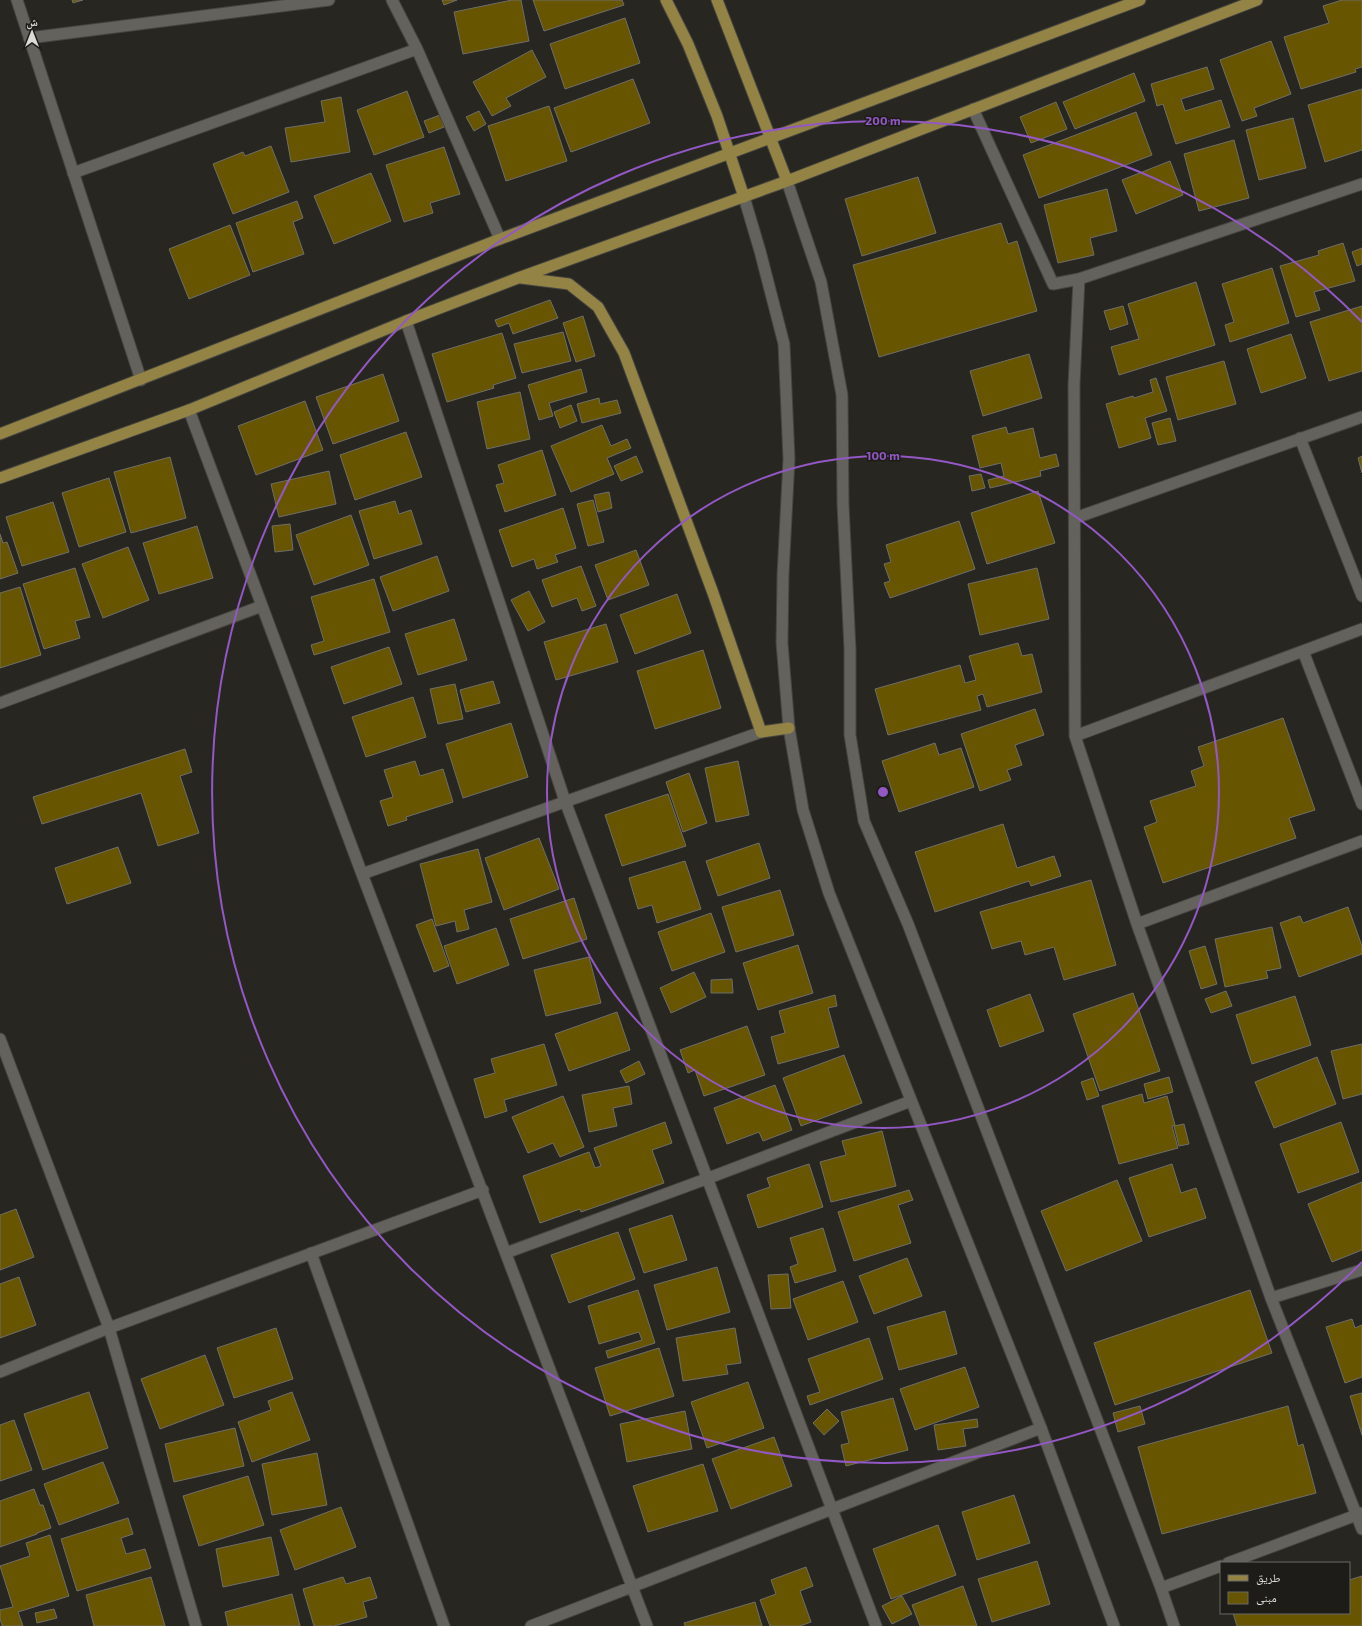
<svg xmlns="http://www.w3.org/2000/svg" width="1362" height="1626" font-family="'Exo 2','Noto Naskh Arabic',sans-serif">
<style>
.building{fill:#675500;stroke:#6f6e68}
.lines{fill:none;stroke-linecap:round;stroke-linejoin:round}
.minor-casing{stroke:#454440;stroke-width:13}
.tertiary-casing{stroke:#454440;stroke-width:13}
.primary-casing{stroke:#454440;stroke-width:13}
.minor{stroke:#64625d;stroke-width:11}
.tertiary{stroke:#64625d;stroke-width:11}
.primary{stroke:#938344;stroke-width:11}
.ring{fill:none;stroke:#9358c5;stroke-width:2}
.centre{fill:#9358c5;stroke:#1d1c18;stroke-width:2}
.ring-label{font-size:12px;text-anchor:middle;font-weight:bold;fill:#9358c5;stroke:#1d1c18;stroke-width:3;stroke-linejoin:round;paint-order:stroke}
</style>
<rect width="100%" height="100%" fill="#272621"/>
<!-- building -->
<path class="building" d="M72 0H83L73 3Z
M442 0H457L444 5Z
M512 0H521L529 41 463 54 454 12Z
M533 0H622L624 5 544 31Z
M1342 0H1362V67L1355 69 1356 72 1301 89 1284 37 1329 23 1323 6Z
M625 18 640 63 565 89 550 44Z
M1271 41 1291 94 1254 108 1257 116 1242 121 1220 60Z
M532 50 546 77 506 98 511 106 492 116 473 82Z
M1207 67 1214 89 1181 99 1185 111 1221 100 1230 127 1176 144 1163 104 1157 106 1151 84Z
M1134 73 1145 101 1075 129 1063 102Z
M633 79 650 123 571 152 554 108Z
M1362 89V150L1325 162 1308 105Z
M407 91 424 137 374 155 357 110Z
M341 97 350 152 291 162 285 128 325 122 321 101Z
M1056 102 1067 129 1031 143 1020 117Z
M549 106 567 161 506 181 488 126Z
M479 111 486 124 474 131 466 117Z
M1136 112 1152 155 1039 198 1023 155Z
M440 115 444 127 429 133 424 121Z
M1293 118 1306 168 1259 180 1246 130Z
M1234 140 1249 198 1199 211 1184 154Z
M271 146 289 192 233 214 213 164 243 152 245 156Z
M444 147 460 194 430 203 433 213 404 222 386 165Z
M1170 161 1183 195 1136 214 1122 180Z
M371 173 391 221 334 244 314 196Z
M918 177 936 233 862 256 845 199Z
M1107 189 1117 231 1090 238 1094 255 1058 263 1044 205Z
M297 201 303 218 293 222 304 254 253 272 236 223Z
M1001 223 1008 244 1017 241 1037 311 879 357 853 265Z
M230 225 250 275 189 299 169 249Z
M1343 243 1355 281 1314 292 1320 310 1296 317 1280 266 1319 255 1318 251Z
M1362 248V264L1357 266 1352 252Z
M1272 268 1289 323 1230 342 1225 325 1234 322 1222 284Z
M1196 282 1215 345 1119 375 1111 347 1139 339 1128 304Z
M550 300 558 318 513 334 509 323 498 327 495 320Z
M1123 306 1128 324 1110 330 1104 311Z
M1362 306V371L1329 381 1310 322Z
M583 316 595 356 576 362 563 323Z
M563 332 571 361 522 373 514 344Z
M502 333 516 378 493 385 494 388 447 402 432 354Z
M1291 334 1306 378 1261 393 1247 349Z
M1029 354 1042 398 983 416 970 371Z
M1224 361 1236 404 1178 420 1166 377Z
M581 369 587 392 549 403 553 416 539 420 528 385Z
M383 374 399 421 333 444 316 397Z
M1156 378 1167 411 1145 418 1151 438 1119 448 1106 404 1133 396 1134 398 1153 392 1150 380Z
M520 392 530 439 487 449 477 402Z
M599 398 600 404 617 400 621 413 582 423 577 404Z
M305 401 323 450 256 475 238 426Z
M571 405 577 421 560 428 554 412Z
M1170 418 1176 441 1158 445 1152 423Z
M602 425 611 446 627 439 631 448 607 458 614 474 571 492 551 446Z
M1006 427 1008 434 1033 428 1040 458 1056 454 1059 466 1040 471 1041 476 990 488 988 480 1004 476 1001 463 980 468 972 436Z
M406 432 422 477 355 500 340 455Z
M542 450 556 495 505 512 496 485 504 483 498 465Z
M636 456 643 472 621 481 614 466Z
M1362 456V473L1358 458Z
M170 457 186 518 131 533 114 472Z
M329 471 336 504 279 517 271 484Z
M981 474 985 488 972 491 969 476Z
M109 478 126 532 79 547 62 493Z
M1038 491 1055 543 987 564 971 513Z
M609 492 612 508 598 512 594 495Z
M593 500 604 542 588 546 577 504Z
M395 501 399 514 411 510 422 544 374 559 359 511Z
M53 502 69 552 22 566 6 517Z
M563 508 576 548 555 555 558 562 537 569 534 559 512 567 499 530Z
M351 515 369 565 314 585 296 535Z
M959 521 975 569 890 598 884 583 890 581 884 564 891 562 886 545Z
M290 524 293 550 275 552 272 526Z
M197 526 213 578 159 594 143 543Z
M0 534 3 543 7 542 18 573 0 579Z
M128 547 149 600 103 618 82 564Z
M636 550 649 585 608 600 595 565Z
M437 556 449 591 393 611 380 577Z
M581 566 596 606 582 611 577 598 552 607 542 580Z
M75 568 90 617 75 621 80 638 44 649 23 584Z
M1037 568 1049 619 980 635 968 584Z
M374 579 390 632 314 655 311 645 324 641 311 597Z
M20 587 41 655 0 668V593Z
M529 591 545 622 528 631 511 600Z
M677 594 691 633 635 654 620 615Z
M454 619 467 660 418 675 405 634Z
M606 624 618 662 556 680 544 642Z
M1018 643 1022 656 1032 654 1042 692 987 707 983 694 977 696 981 710 888 735 875 689 960 665 965 683 976 680 969 656Z
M389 647 402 684 344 704 331 667Z
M703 650 721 708 655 729 637 671Z
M493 681 500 703 466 712 460 690Z
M455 684 463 719 438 724 430 689Z
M413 697 426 737 366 757 352 717Z
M1035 709 1044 735 1015 745 1022 765 1007 770 1011 780 980 791 961 734Z
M1283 718 1315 810 1289 818 1296 838 1163 883 1144 827 1157 822 1150 801 1196 786 1191 771 1204 766 1198 747Z
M511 723 528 777 463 798 446 744Z
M935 743 939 755 961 748 974 787 899 812 882 761Z
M185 749 192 772 180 776 199 833 158 846 141 793 42 824 33 797Z
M415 761 420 776 443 769 453 802 406 817 407 820 388 826 380 801 393 797 384 770Z
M738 761 749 815 716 822 705 768Z
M689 773 707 823 683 832 666 782Z
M668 794 686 846 622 866 605 815Z
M1003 824 1017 868 1054 856 1061 876 1031 886 1029 881 935 912 915 852Z
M539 838 559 889 504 910 485 858Z
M759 843 770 878 718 896 706 861Z
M118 847 131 883 67 904 55 868Z
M478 849 492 902 464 910 469 929 457 932 455 921 436 926 420 864Z
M685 861 701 909 657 923 652 905 638 909 629 878Z
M1091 880 1116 965 1064 980 1054 947 1025 955 1021 941 992 949 980 912Z
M780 890 794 935 736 952 722 907Z
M574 898 587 939 523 959 510 919Z
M1348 907 1362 946V954L1299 977 1280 923 1300 916 1303 923Z
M711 913 725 952 672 971 658 932Z
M432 919 449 966 434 972 416 925Z
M1272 927 1281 968 1266 971 1268 978 1225 987 1215 939Z
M496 928 509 965 457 984 444 946Z
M798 945 813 993 758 1010 743 963Z
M1205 946 1217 984 1201 989 1189 951Z
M589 957 601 1003 546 1016 534 970Z
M694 972 706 997 671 1013 660 988Z
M732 979 733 993H711V980Z
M1226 991 1232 1006 1211 1013 1205 999Z
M1133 993 1160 1071 1100 1091 1073 1014Z
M1030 994 1044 1031 1000 1047 987 1010Z
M835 995 837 1006 828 1008 839 1047 778 1064 771 1037 785 1033 779 1011Z
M1295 996 1311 1045 1252 1064 1236 1015Z
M617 1012 630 1050 569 1071 555 1034Z
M747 1026 765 1075 704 1096 695 1070 688 1073 680 1050Z
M544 1044 557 1085 504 1100 507 1111 485 1118 474 1079 495 1073 491 1059Z
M1362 1044V1094L1343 1099 1331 1051Z
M844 1055 862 1103 801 1126 783 1078Z
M1317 1057 1336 1104 1274 1128 1255 1082Z
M639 1061 645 1074 626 1083 620 1071Z
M1169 1077 1173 1092 1148 1099 1144 1084Z
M1093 1078 1099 1096 1087 1100 1081 1082Z
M775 1085 792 1130 763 1141 759 1132 727 1144 714 1108Z
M629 1086 632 1104 613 1108 617 1126 589 1132 582 1095Z
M1142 1094 1144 1103 1167 1096 1175 1125 1172 1126 1178 1148 1119 1164 1102 1106Z
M563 1096 584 1147 560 1157 553 1143 528 1153 512 1117Z
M665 1122 672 1143 652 1150 664 1183 581 1212 580 1209 540 1223 523 1176 589 1152 595 1168 601 1166 594 1148Z
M1341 1122 1359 1172 1298 1193 1280 1144Z
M1184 1124 1189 1144 1179 1146 1174 1126Z
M882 1131 896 1186 831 1202 820 1162 846 1155 842 1141Z
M809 1164 823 1207 758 1228 747 1195 770 1187 767 1178Z
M1172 1164 1181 1193 1196 1188 1206 1218 1149 1237 1129 1178Z
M1117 1180 1142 1241 1066 1271 1041 1211Z
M1362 1182V1250L1332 1262 1308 1204Z
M909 1190 913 1200 898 1205 911 1243 854 1261 838 1212Z
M16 1209 34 1257 0 1270V1215Z
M672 1215 687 1260 644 1273 629 1229Z
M823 1228 836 1271 795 1283 790 1267 798 1264 790 1238Z
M618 1232 635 1279 569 1303 551 1255Z
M907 1258 922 1296 874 1314 859 1276Z
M717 1267 730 1312 667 1330 654 1285Z
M788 1274 791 1308 771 1309 768 1275Z
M19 1277 36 1325 0 1338V1284Z
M843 1281 858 1322 808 1340 793 1299Z
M638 1290 655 1343 608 1358 606 1351 642 1340 639 1332 599 1344 588 1306Z
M1250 1290 1272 1353 1115 1405 1094 1343Z
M945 1311 957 1354 899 1370 887 1327Z
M1352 1319 1355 1328 1362 1325V1377L1345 1383 1326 1327Z
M276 1328 293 1379 234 1398 217 1348Z
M735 1328 741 1363 726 1365 728 1374 683 1381 676 1338Z
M869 1338 883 1379 810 1405 807 1396 820 1392 808 1359Z
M659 1348 674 1396 610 1416 595 1368Z
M205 1355 224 1405 160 1429 141 1379Z
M965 1367 979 1407 915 1430 900 1389Z
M748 1382 764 1428 707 1448 691 1402Z
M89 1392 108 1448 43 1470 24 1414Z
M292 1392 310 1440 252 1462 238 1422 271 1410 268 1401Z
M1362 1393V1435L1350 1396Z
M893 1398 908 1450 846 1466 841 1445 849 1443 841 1412Z
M1140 1406 1145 1424 1118 1432 1113 1413Z
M1288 1406 1298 1446 1303 1444 1316 1493 1162 1534 1138 1447Z
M827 1409 839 1421 824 1435 813 1423Z
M685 1411 692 1449 627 1462 620 1424Z
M977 1419 978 1427 963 1429 966 1446 938 1450 934 1425Z
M14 1420 32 1470 0 1481V1425Z
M235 1428 244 1466 174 1482 165 1444Z
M774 1437 792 1486 731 1509 712 1459Z
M317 1453 327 1505 272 1515 262 1464Z
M103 1462 119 1503 59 1525 44 1484Z
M703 1464 718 1511 648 1532 633 1486Z
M248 1476 264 1525 199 1546 183 1496Z
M34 1489 40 1505H43L51 1528 37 1533V1534L0 1547V1501Z
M1014 1495 1030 1543 977 1560 962 1512Z
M341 1507 356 1547 295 1570 280 1530Z
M128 1518 133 1534 121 1538 126 1554 145 1549 151 1568 77 1591 61 1539Z
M938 1525 956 1575 891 1599 873 1549Z
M50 1535 69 1596 18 1612 23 1626H2L0 1618V1610L13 1607 0 1566 30 1556 26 1543Z
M271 1537 279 1575 223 1587 216 1549Z
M1037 1561 1050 1604 992 1622 978 1579Z
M806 1567 813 1586 800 1591 811 1622 800 1626H770L760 1600 776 1594 771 1580Z
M1362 1576V1626H1237L1233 1613H1349V1580Z
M151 1577 165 1626H94L86 1595Z
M343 1577 346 1584 370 1577 377 1598 363 1602 367 1617 334 1626H314L303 1589Z
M963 1586 977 1626H920L912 1605Z
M292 1594 300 1626H228L225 1612Z
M902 1596 912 1614 892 1624 882 1606Z
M755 1602 762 1626H685L684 1623Z
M54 1609 57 1618 37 1623 35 1613Z"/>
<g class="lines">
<defs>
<path id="minor" d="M17 0 141 380
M392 0 417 49 500 239
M29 38 329 0
M973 109 1053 284 1079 279 1362 184
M73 173 417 49
M1079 279 1074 385 1075 736 1137 924 1271 1298 1362 1529
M406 321 565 801 876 1626
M189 410 362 874 647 1626
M1300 438 1362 596
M1075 518 1362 417
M1303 651 1362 804
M0 703 262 606
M1075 736 1362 629
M362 874 761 732
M1137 924 1362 841
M0 1039 109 1328 196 1626
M311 1253 444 1626
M506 1253 706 1179 911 1101
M1271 1298 1362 1270
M0 1372 109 1328 483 1190
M531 1626 1041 1428"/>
<path id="tertiary" d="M787 181 821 282 842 395 843 504 850 649V735L864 821 908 924 1161 1588 1174 1626
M744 197 760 251 784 344 789 459 783 575 782 643 789 728 803 810 829 893 1041 1428 1114 1626
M1228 1563 1362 1513
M1161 1588 1221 1566"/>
<path id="primary" d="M666 0 688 44 717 116 744 197
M717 0 787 181
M521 278 569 284 598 307 624 353 713 593 761 732 789 728
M0 434 500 239 1140 0
M0 478 189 410 406 321 518 278 787 181 1257 0"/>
</defs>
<!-- minor casing -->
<use href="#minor" class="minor-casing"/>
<!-- tertiary casing -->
<use href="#tertiary" class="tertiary-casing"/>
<!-- primary casing -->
<use href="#primary" class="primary-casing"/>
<!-- minor -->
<use href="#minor" class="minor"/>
<!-- tertiary -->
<use href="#tertiary" class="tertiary"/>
<!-- primary -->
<use href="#primary" class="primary"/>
</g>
<!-- distance rings -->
<g class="ring">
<circle cx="883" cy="792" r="336"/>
<path d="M1362 1262A671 671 0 1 1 1362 322"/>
</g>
<circle cx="883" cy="792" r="6" class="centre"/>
<g class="ring-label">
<text x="883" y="125">200 m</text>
<text x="883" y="460">100 m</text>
</g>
<!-- legend -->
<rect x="1220" y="1562" width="130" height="52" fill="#1d1c18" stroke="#696865"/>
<rect x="1228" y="1575" width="20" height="6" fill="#938344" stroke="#696865"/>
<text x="1256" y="1582" font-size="12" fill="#dbdbd8">طريق</text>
<rect x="1228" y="1592" width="20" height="12" fill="#675500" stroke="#696865"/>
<text x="1256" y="1602" font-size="12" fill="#dbdbd8">مبنى</text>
<!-- north arrow -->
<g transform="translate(32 32)" stroke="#1d1c18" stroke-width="3" paint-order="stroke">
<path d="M0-3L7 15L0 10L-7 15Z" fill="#dbdbd8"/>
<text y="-6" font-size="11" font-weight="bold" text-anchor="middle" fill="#dbdbd8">ش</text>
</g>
</svg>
